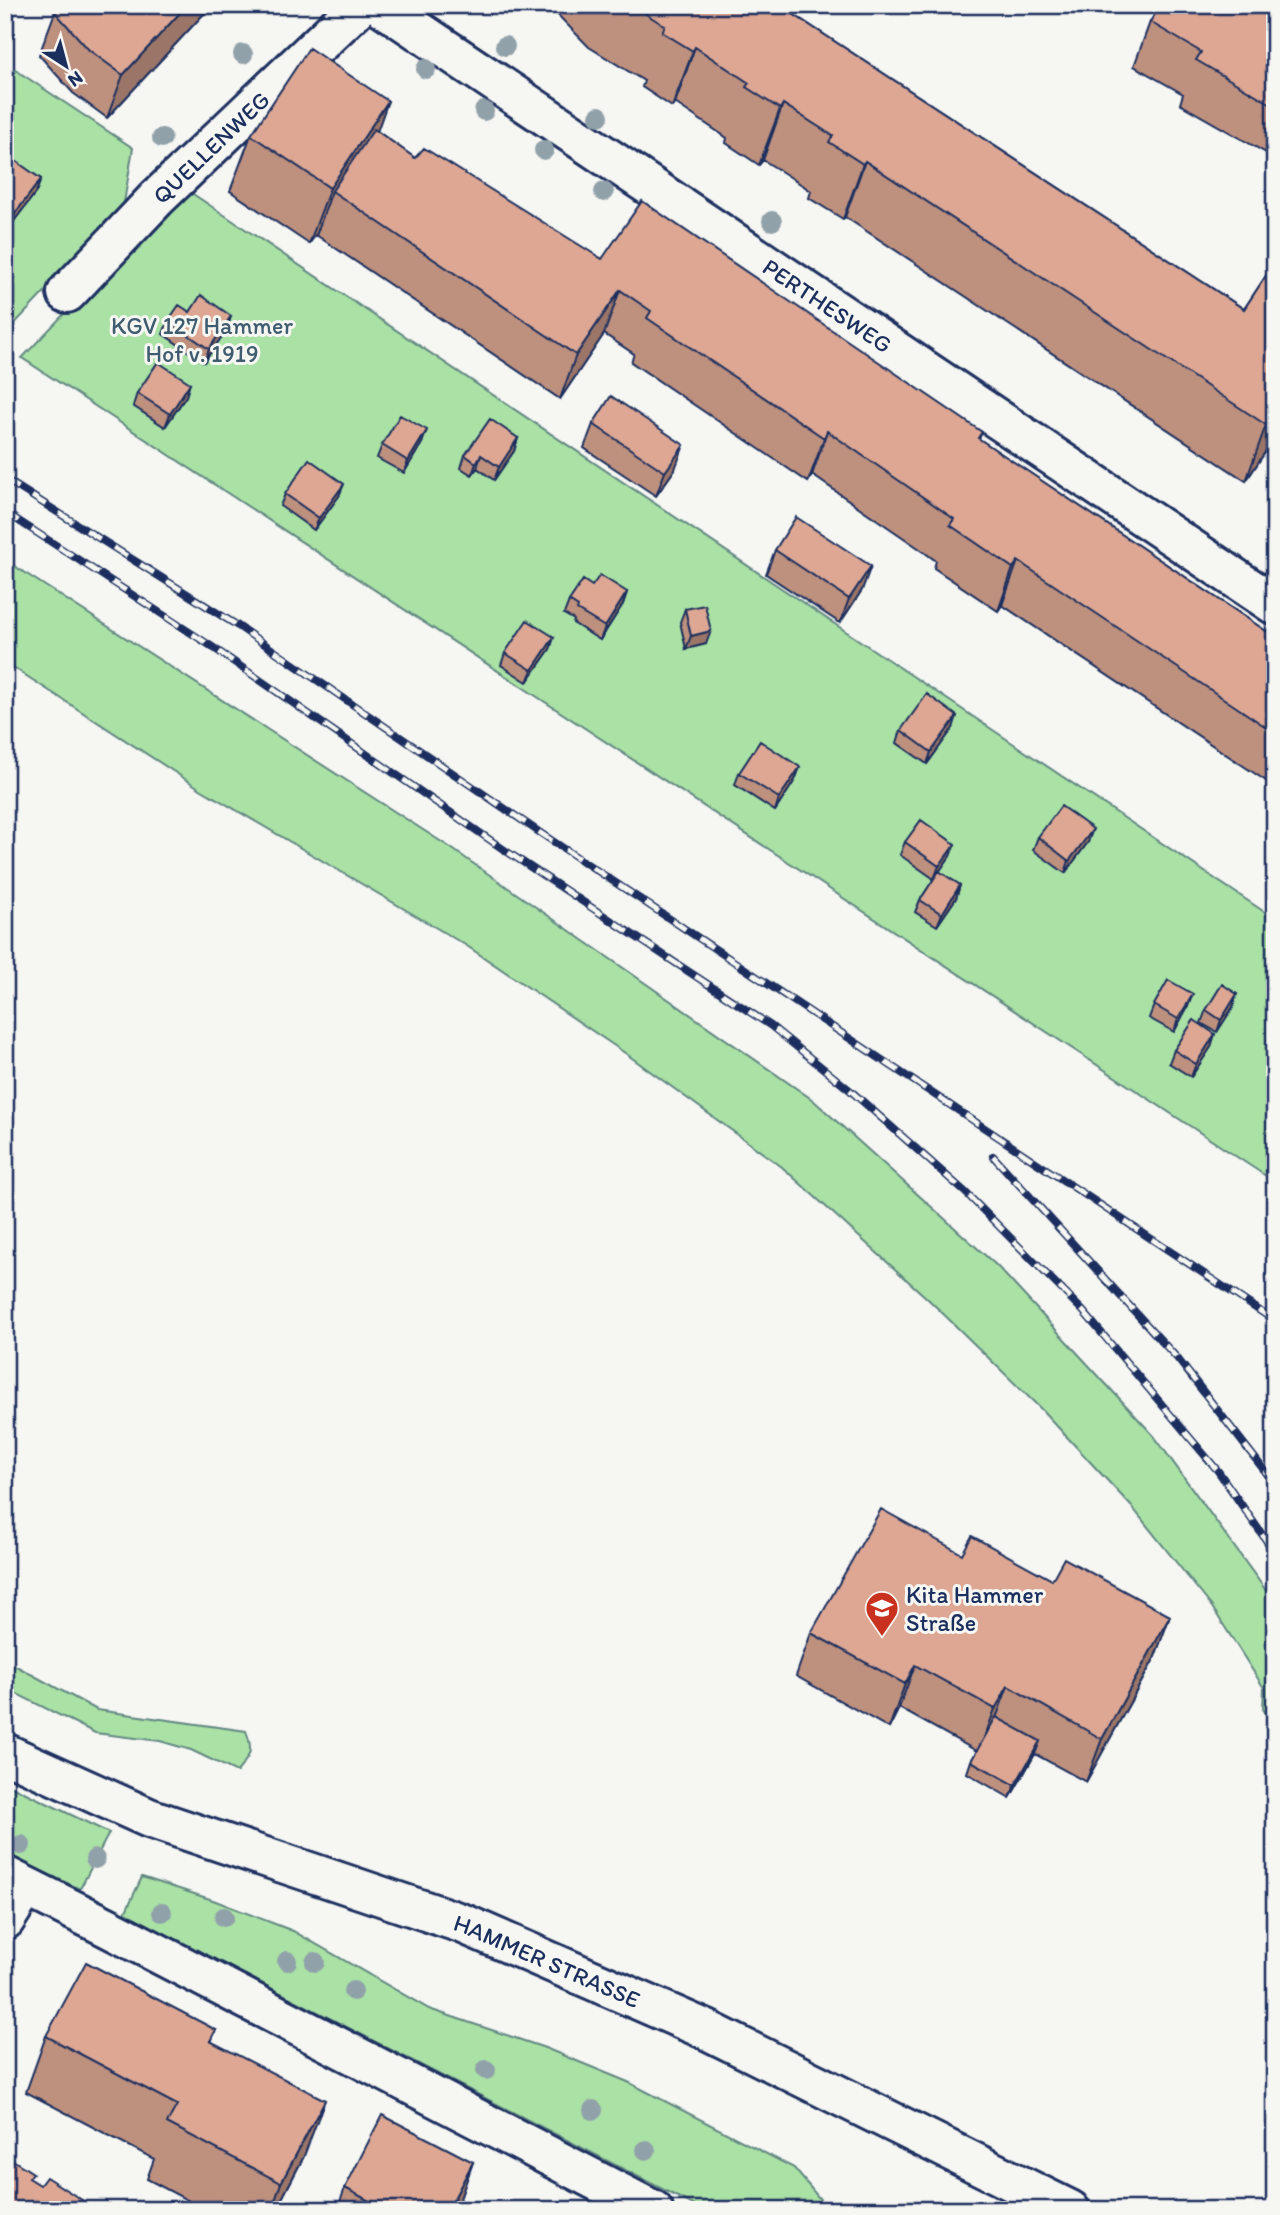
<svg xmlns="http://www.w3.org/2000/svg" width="1280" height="2215" font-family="Itim,sans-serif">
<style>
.green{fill:#aae1a5;stroke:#628882;stroke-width:2}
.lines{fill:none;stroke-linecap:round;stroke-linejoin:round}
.street-casing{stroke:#1b2f5e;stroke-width:44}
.secondary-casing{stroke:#1b2f5e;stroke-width:44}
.street{stroke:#f6f6f2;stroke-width:38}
.secondary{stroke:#f6f6f2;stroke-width:38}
.rail-casing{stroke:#1b2f5e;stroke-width:8}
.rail{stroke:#f6f6f2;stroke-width:5;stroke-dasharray:16;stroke-linecap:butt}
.tree{fill:#91a1aa}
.wall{fill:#be907e;stroke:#1b2f5e;stroke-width:2}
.shaded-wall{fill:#9b7567;stroke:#1b2f5e;stroke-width:2}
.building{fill:#dda793;stroke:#1b2f5e;stroke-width:2}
.labels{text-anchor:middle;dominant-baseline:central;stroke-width:6;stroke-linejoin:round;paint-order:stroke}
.street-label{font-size:24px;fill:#1b2f5e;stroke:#f6f6f2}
.park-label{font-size:24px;fill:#3f5c70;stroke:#f6f6f2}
.poi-label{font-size:24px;fill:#1b2f5e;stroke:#f6f6f2;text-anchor:start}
</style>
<rect width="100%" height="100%" fill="#f6f6f2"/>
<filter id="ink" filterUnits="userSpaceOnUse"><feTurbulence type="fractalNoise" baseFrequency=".0143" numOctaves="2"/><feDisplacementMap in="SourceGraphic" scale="14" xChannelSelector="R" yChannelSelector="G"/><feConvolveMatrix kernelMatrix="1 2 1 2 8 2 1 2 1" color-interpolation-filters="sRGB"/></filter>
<g filter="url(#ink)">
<!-- green -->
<path class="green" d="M5 63 133 148 123 209 5 334Z
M184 188 1275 919V1182L22 358Z
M5 560 451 848 813 1100 997 1266 1154 1436 1275 1603V1728L1263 1709 1264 1688 1212 1607 1132 1507 1041 1409 928 1299 782 1167 625 1053 467 946 202 790 5 662Z
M5 1660 97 1710 246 1731C254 1751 250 1756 237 1772L191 1750 160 1741 95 1733 5 1688Z
M5 1783 109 1833 80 1889 5 1855Z
M142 1877 213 1900 293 1931 429 2009 545 2048 628 2082 794 2168 829 2210H703L125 1913Z"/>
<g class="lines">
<defs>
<g id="street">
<path id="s1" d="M380 5 1275 605"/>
<path id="s2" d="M67 293 157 198 360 5"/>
<path d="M5 1876 107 1927 653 2210"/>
<path d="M5 1920 26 1887"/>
</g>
<g id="secondary">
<path id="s3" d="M5 1753 149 1818 464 1924 707 2030 1070 2210"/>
</g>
</defs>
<!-- street casing -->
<use href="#street" class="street-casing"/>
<!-- secondary casing -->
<use href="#secondary" class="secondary-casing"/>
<!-- street -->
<use href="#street" class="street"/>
<!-- secondary -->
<use href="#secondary" class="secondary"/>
<defs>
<path id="rail" d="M5 479 238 626 539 832 1275 1321
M5 512 211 646 506 851 771 1026 851 1091 965 1192 1083 1311 1218 1471 1275 1553
M993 1156 1177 1358 1275 1484"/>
</defs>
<!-- rail casing -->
<use href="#rail" class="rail-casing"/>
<!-- rail -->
<use href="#rail" class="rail"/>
</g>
<!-- trees -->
<g class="tree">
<circle cx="505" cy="46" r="10"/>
<circle cx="243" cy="54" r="10"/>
<circle cx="426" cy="69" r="10"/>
<circle cx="484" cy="111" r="10"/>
<circle cx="599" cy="116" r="10"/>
<circle cx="162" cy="138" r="10"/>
<circle cx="544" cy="150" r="10"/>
<circle cx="604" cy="192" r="10"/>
<circle cx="772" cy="221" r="10"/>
<circle cx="21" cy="1845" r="10"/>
<circle cx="95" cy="1859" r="10"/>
<circle cx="162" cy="1912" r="10"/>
<circle cx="224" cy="1917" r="10"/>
<circle cx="287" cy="1961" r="10"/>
<circle cx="315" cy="1962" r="10"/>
<circle cx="353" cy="1991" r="10"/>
<circle cx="486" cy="2070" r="10"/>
<circle cx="593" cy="2110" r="10"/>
<circle cx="646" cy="2150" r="10"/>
</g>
<!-- wall -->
<path class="wall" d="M61 5H212L107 118 73 93 39 55 55 12Z
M548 5H779L1244 309 1275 262V437L1246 481 845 217 843 219 809 198 811 191 787 175 763 160 759 165 726 143 727 138 675 103 672 107 642 87 644 81 589 47Z
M1275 7V158L1180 104 1183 94 1134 66 1150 22Z
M377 131 415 158 602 259 982 432 979 439 1275 637V787L1002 605 998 611 934 568 936 561 917 547 812 475 808 482 631 362 634 354 604 334 560 399 316 235 317 233 309 244 230 191 251 135Z
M5 155 41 179 36 192 11 225 5 220Z
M190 312 231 316 227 329 204 362 163 334 168 321Z
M190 383 186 396 165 427 133 406 137 393Z
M593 424 675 469 656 496 584 448Z
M518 438 514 451 494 480 477 468 472 475 461 468 465 455Z
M422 443 404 473 377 458 382 445Z
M285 494 339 496 314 530 280 506Z
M775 550 862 590 840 623 766 574Z
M592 586 627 592 623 604 600 640 573 623 574 620 564 614 569 601Z
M685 609 706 644 686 649 680 622Z
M554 637 550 649 527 682 501 665 505 653Z
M953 728 927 764 897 743 901 730Z
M800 767 795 780 775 811 735 785 739 773Z
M1038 837 1088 842 1065 873 1033 850Z
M905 842 950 856 939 872 960 885 956 898 937 926 915 912 920 900 934 879 900 855Z
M1154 1005 1188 1006 1174 1032 1149 1018Z
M1233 1007 1217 1032 1201 1023 1206 1010Z
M1211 1047 1191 1077 1169 1063 1174 1050Z
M962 1554 1170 1616 1154 1659 1086 1782 1035 1754 1010 1798 967 1773 971 1761 977 1751 899 1708 889 1728 796 1676 811 1633Z
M216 2030 211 2042 304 2156 276 2210H206L147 2179 154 2159 26 2092 46 2036Z
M473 2162 456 2210H337L345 2188Z"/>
<!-- shaded-wall -->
<path class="shaded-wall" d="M187 5H212L107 118 123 75Z
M695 47 675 103 672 107 693 51Z
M12 79 7 91 5 94V87Z
M388 101 368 157 332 191 317 233 309 244 330 188Z
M783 104 763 160 759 165 780 109Z
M865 161 845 217 843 219 863 164Z
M41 179 36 192 11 225 16 212Z
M620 290 604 334 560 399 576 355Z
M231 316 227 329 204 362 209 349Z
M190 383 186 396 165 427 170 414Z
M1275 412V437L1246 481 1266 425Z
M427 430 422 443 404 473 408 461Z
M827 431 812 475 808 482 824 438Z
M518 438 514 451 494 480 499 467Z
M684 445 675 469 656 496 665 472Z
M481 455 477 468 472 475 476 463Z
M344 484 339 496 314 530 319 518Z
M1018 561 1002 605 998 611 1013 568Z
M871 566 862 590 840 623 849 599Z
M627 592 623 604 600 640 605 627Z
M711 631 706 644 686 649 691 636Z
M554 637 550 649 527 682 532 670Z
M957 716 953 728 927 764 931 752Z
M800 767 795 780 775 811 779 798Z
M1093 829 1088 842 1065 873 1069 861Z
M955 844 950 856 934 879 939 866Z
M960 885 956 898 937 926 942 914Z
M1193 994 1188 1006 1174 1032 1178 1019Z
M1237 994 1233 1007 1217 1032 1221 1020Z
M1215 1034 1211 1047 1191 1077 1196 1064Z
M1170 1616 1154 1659 1086 1782 1102 1739Z
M915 1665 899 1708 889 1728 905 1684Z
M1008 1686 992 1729 979 1752 995 1709Z
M1040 1741 1035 1754 1010 1798 1015 1785Z
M325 2100 304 2156 276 2210H272L281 2183Z
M473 2162 456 2210H448Z"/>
<!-- building -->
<path class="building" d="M61 5H187L123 75 89 50 55 12Z
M632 5H779L1244 309 1275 262V412L1266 425 865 161 863 164 829 142 833 136 783 104 780 109 746 87 749 83 695 47 693 51 662 32 665 26Z
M1160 5H1272L1275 7V106L1196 60 1201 52 1150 22Z
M309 48 388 101 330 188 251 135Z
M5 74 12 79 5 87Z
M374 129 415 158 424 148 602 259 642 201 982 432 978 438 1275 637V733L1018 561 1013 568 950 525 954 519 933 504 827 431 824 438 647 318 651 311 620 290 576 355 332 191Z
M6 154 41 179 16 212 5 204Z
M201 295 231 316 209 349 168 321 179 305 190 312Z
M158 362 190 383 170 414 137 393Z
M611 396 684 445 665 472 593 424Z
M400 415 427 430 408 461 382 445Z
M490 419 518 438 499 467 481 455 476 463 465 455Z
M309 459 344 484 319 518 285 494Z
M796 517 871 566 849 599 775 550Z
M600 575 627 592 605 627 577 610 578 607 569 601 583 580 592 586Z
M705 605 711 631 691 636 685 609Z
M527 620 554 637 532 670 505 653Z
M927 694 957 716 931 752 901 730Z
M760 741 800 767 779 798 739 773Z
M1061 806 1093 829 1069 861 1038 837Z
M921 820 955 844 939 866 905 842Z
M939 871 960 885 942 914 920 900Z
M1168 980 1193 994 1178 1019 1154 1005Z
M1222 984 1237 994 1221 1020 1206 1010Z
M1194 1020 1215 1034 1196 1064 1174 1050Z
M881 1509 962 1554 972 1536 1052 1580 1064 1558 1170 1616 1102 1739 1008 1686 995 1709 915 1665 905 1684 811 1633Z
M996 1717 1040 1741 1015 1785 971 1761Z
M86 1962 216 2030 210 2041 325 2100 281 2183 167 2123 177 2105 46 2036Z
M382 2115 473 2162 448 2210H372L375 2204 345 2188Z
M5 2155 33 2173 29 2178 40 2185 46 2177 85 2202 80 2210H5Z"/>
</g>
<!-- icons -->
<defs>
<symbol id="school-pin" viewBox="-11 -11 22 30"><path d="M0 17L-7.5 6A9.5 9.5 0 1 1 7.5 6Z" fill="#c8321e" stroke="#f6f6f2"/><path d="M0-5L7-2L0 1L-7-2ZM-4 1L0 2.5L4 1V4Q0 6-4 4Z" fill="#fff"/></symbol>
</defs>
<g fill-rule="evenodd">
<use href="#school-pin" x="863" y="1589" width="38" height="52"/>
</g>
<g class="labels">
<!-- street labels -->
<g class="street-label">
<text stroke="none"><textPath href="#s2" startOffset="205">QUELLENWEG</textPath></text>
<text stroke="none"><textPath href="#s1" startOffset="539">PERTHESWEG</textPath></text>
<text stroke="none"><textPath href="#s3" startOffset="581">HAMMER STRASSE</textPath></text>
</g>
<!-- park labels -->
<g class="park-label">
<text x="202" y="325">KGV 127 Hammer<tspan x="202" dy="28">Hof v. 1919</tspan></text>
</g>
<!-- poi labels -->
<g class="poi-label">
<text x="906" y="1594">Kita Hammer<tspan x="906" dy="28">Straße</tspan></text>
</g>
</g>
<!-- margin -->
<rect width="1280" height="2215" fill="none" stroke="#f6f6f2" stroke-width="28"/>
<rect x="14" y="14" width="1252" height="2187" fill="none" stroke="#1b2f5e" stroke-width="2.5" filter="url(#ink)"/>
<!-- north arrow -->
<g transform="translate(66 66) rotate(144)" stroke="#f6f6f2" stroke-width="5" paint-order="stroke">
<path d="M0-5L12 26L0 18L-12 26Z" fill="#1b2f5e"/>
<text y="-10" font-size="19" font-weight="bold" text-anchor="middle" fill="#1b2f5e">N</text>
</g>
</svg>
